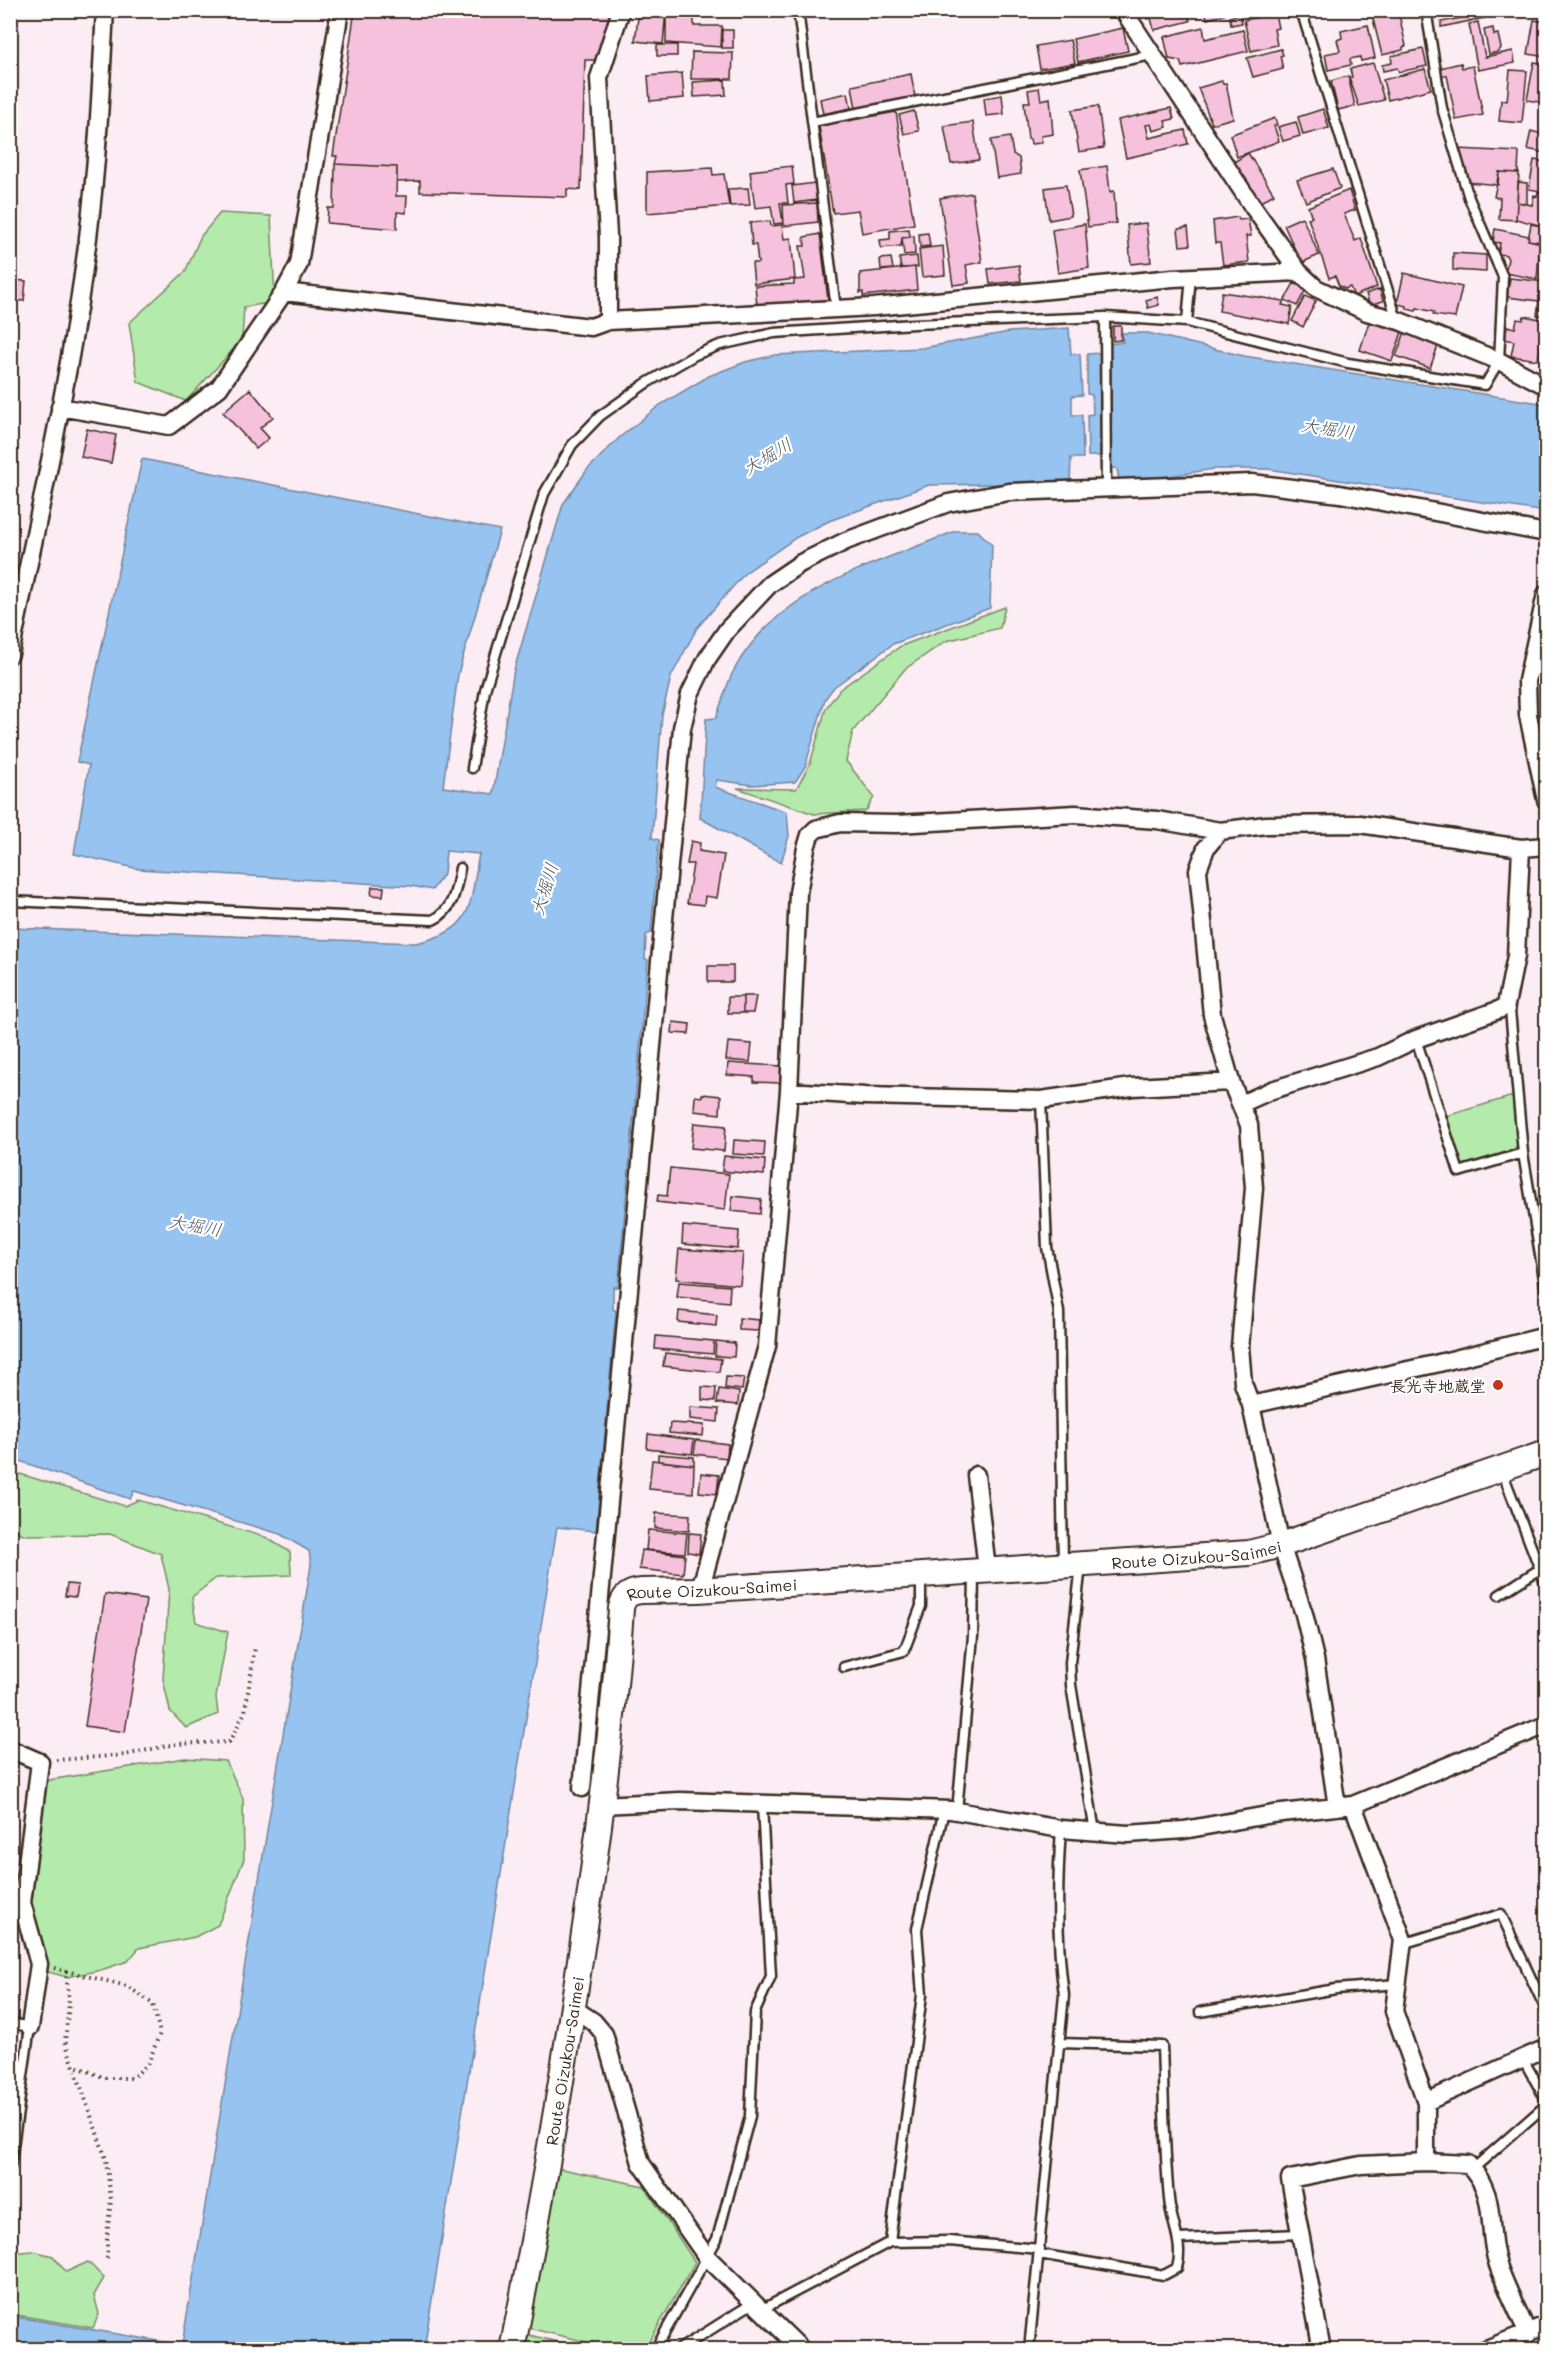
<svg xmlns="http://www.w3.org/2000/svg" width="1557" height="2360" font-family="Mali,'Klee One',sans-serif">
<style>
.green{fill:#b4eaac;stroke:#788a65;stroke-width:1.5}
.water{fill:#96c3f0;stroke:#72869c;stroke-width:1.5}
.building{fill:#f6c1dc;stroke:#3b2a1e;stroke-width:1.5}
.lines{fill:none;stroke-linecap:round;stroke-linejoin:round}
.service-casing{stroke:#3b2a1e;stroke-width:13}
.minor-casing{stroke:#3b2a1e;stroke-width:21}
.secondary-casing{stroke:#3b2a1e;stroke-width:28}
.path{stroke:#3b2a1e;stroke-width:4;stroke-dasharray:1.5 4.5;stroke-linecap:butt}
.service{stroke:#fff;stroke-width:8}
.minor{stroke:#fff;stroke-width:16}
.secondary{stroke:#fff;stroke-width:24}
.poi-dot{fill:#c8321e;stroke:#fff;stroke-width:2}
.labels{text-anchor:middle;dominant-baseline:central;stroke-width:4.5;stroke-linejoin:round;paint-order:stroke}
.poi-label{font-size:16px;font-weight:bold;fill:#3b2a1e;stroke:#fff;text-anchor:end}
.street-label{font-size:16px;fill:#3b2a1e;stroke:#fff}
.water-label{font-size:18px;font-style:italic;fill:#56585d;stroke:#fff}
</style>
<rect width="100%" height="100%" fill="#fcecf4"/>
<filter id="ink" filterUnits="userSpaceOnUse"><feTurbulence type="fractalNoise" baseFrequency=".0167" numOctaves="2"/><feDisplacementMap in="SourceGraphic" scale="12" xChannelSelector="R" yChannelSelector="G"/><feConvolveMatrix kernelMatrix="1 2 1 2 8 2 1 2 1" color-interpolation-filters="sRGB"/></filter>
<g filter="url(#ink)">
<!-- green -->
<path class="green" d="M220 213 271 216 275 302 244 307 242 340 186 401 138 382 129 323 185 272 201 236Z
M1005 607 1000 628 946 641 905 669 853 731 846 761 874 797 866 811 814 814 737 788 796 789 810 764 826 708 840 689 901 646Z
M1513 1096 1518 1144 1511 1153 1462 1167 1446 1116Z
M10 1471 125 1506 138 1500 265 1537 290 1552 291 1575 216 1578 192 1597 196 1622 228 1632 216 1697 218 1714 186 1728 170 1711 163 1679 169 1589 161 1554 110 1534 26 1535 11 1529Z
M185 1758 226 1761 243 1798 244 1859 218 1925 195 1937 139 1948 128 1961 101 1970 67 1977 44 1971 26 1908 43 1781Z
M557 2168 644 2186 695 2262 645 2349H616L528 2328Z
M33 2251 53 2256 66 2272 88 2262 104 2278 94 2295 99 2314 93 2328 11 2314V2253Z
M525 2334 587 2349 522 2350Z"/>
<!-- water -->
<path class="water" d="M1069 328 1071 354H1080L1082 395 1072 396V415H1082L1083 458H1071L1070 483 929 485 829 521 797 537 745 573 697 628 671 677 662 715 652 838 659 840 651 933 646 935 645 959 648 960 618 1287H613V1309L616 1311 596 1531 557 1527 424 2349H11V2316L182 2345 311 1565 309 1551 280 1534 134 1491 130 1499 11 1458V928L416 943C475 930 469 907 479 854L446 851 444 874 432 890 411 886 139 869 74 854 89 765 77 762 142 459 500 530 458 674 443 787 493 794 514 670 563 504 587 470 620 437 660 405 709 376 745 362 775 355 922 348 1009 332Z
M1122 333H1148L1244 356 1546 404V512L1268 469H1213L1120 484 1117 469 1111 467 1110 344 1123 342Z
M1100 353V456H1088L1087 415 1093 414 1092 395 1087 394V354Z
M955 531H978L992 545 990 608 893 644 834 687 825 699 805 767 795 782 752 785 717 780 715 787 787 812 789 836 781 863 700 818 706 719 716 718C722 702 726 685 734 670 779 587 875 565 955 531Z"/>
<!-- building -->
<path class="building" d="M355 10H611L596 60H585L581 190 567 189V197L420 192V181L397 182V167L335 164 337 156H333Z
M639 10H666L663 44 635 41Z
M1145 10H1187L1190 21 1154 30 1151 18 1147 19Z
M1205 10H1223L1224 15 1207 19Z
M1398 10 1406 46 1403 47V50L1382 55 1372 15Z
M1470 10H1519V11L1441 27V22L1471 16Z
M1522 10H1546V17L1522 14Z
M1240 14 1242 23 1231 25 1230 17Z
M1275 14 1278 28 1274 29 1277 45 1251 51 1244 20Z
M666 17H694V26H722L721 47 666 43Z
M1534 20 1546 22V57L1528 54Z
M1478 22 1485 57 1513 51 1515 63 1478 70 1469 24Z
M1368 25 1375 58 1361 61 1360 57 1350 59 1351 65 1328 70 1325 54 1340 51 1337 40 1342 38 1341 31Z
M1203 27 1205 39 1243 30 1248 51 1182 67 1180 61 1169 59 1164 37Z
M1123 28 1128 51 1078 62 1073 39Z
M1493 28 1494 35 1498 34 1501 48 1498 52 1489 54 1484 30Z
M722 30H733V48H722Z
M1070 40 1075 63 1040 69 1036 46Z
M657 45H677V56H657Z
M1281 49 1283 55 1280 56 1283 69 1253 77 1247 58Z
M1423 49 1427 66 1399 72 1397 68 1383 71 1382 65 1392 63 1391 56Z
M692 52 733 53 732 79H691Z
M1534 62 1546 64V103L1527 100Z
M1373 63 1384 100 1359 106 1349 77H1352L1350 69Z
M1461 63 1462 68 1473 66 1483 115 1456 120 1447 75 1442 76 1440 68Z
M1425 69 1431 89 1388 100 1383 80Z
M1510 70 1527 71 1522 123 1499 121 1501 100 1507 101Z
M682 73 684 98 650 101 648 76Z
M911 74 915 97 856 109 852 86Z
M1348 76 1355 106 1338 110 1331 81Z
M725 80 726 95 694 97 693 82Z
M1222 81 1223 84 1226 83 1233 118 1212 124 1198 88Z
M1039 88 1041 100 1050 98 1053 134 1041 136 1042 143 1031 144 1030 139H1028L1024 102H1030L1028 90Z
M848 93 851 108 823 114 820 99Z
M1002 95 1004 114 986 116 984 98Z
M1098 106 1104 148 1079 152 1072 110Z
M1171 108 1174 119 1165 121 1167 127 1153 131 1151 124 1146 125 1149 138 1185 130 1188 144 1126 158 1118 120Z
M1323 109 1329 128 1303 135 1298 117Z
M914 111 919 131 904 134 899 115Z
M896 112 914 224 862 233 858 210 833 213 819 126Z
M1275 118 1277 125 1274 126 1279 141 1237 157 1230 135Z
M973 122 979 160 951 164 944 126Z
M1296 122 1300 136 1283 141 1278 127Z
M1531 131 1546 135V153L1527 149Z
M1010 137 1013 154 1019 158 1021 174 997 178 991 140Z
M1457 149 1519 152 1518 173 1499 172 1498 185 1468 182Z
M1248 153 1274 194 1257 204 1231 164Z
M1534 160 1546 162V192L1529 189Z
M335 164 397 167 396 196H407L406 213 397 212V229L327 223 328 208H334Z
M792 166 794 184 786 185 788 203H780L783 223 774 224 771 206 755 208 750 171Z
M1107 166 1110 192 1114 191 1116 223 1088 227 1080 170Z
M712 168 713 175 724 174 729 206 647 213V172Z
M1333 169 1340 188 1306 202 1297 180Z
M1499 172 1519 173 1516 220 1499 219 1500 198 1494 197Z
M1518 182 1527 183V204L1517 202Z
M815 183 817 200 794 203 792 186Z
M1066 185 1071 216 1049 220 1045 188Z
M748 188 750 205 730 206 728 189Z
M1349 190 1355 210 1344 214 1355 241 1361 238 1377 287 1354 296 1350 287 1345 289 1339 286 1335 276 1329 278 1308 218 1312 217 1308 207Z
M1538 192 1546 194V227L1516 219 1517 202 1532 205 1534 195 1537 196Z
M972 193 982 262 966 265 969 283 953 285 940 198Z
M817 203 818 222 784 226 783 205Z
M1238 217 1239 220 1248 219 1251 236H1246L1249 262 1223 265 1220 243H1215L1213 221Z
M1302 217 1319 255 1301 263 1284 225Z
M770 221 771 226 782 225 784 239 791 238 795 279 754 284 752 263H758L756 245H752L750 223Z
M1146 223 1151 262 1131 264 1127 225Z
M1085 224 1089 268 1058 273 1052 230Z
M1531 224 1546 227V244L1528 240Z
M1188 227 1190 245 1180 246 1178 229Z
M909 229 910 237 902 238 901 246 881 248 880 240 890 239V231Z
M1495 229 1529 236 1528 240 1540 242 1537 279 1505 273 1508 259 1506 255 1498 254 1500 243 1493 242Z
M928 233 930 246 920 247 919 234Z
M820 234 828 300 757 305 755 286 794 284V280L805 279 800 246H805L804 237Z
M914 236 915 254 904 255 902 238Z
M943 246 945 275 922 277 919 249Z
M1453 253 1486 255V272L1453 270Z
M917 256 918 267 901 268 899 258Z
M891 258 893 269 881 270 880 259Z
M1019 265 1021 281 990 284 988 269Z
M915 267 917 290 863 296V292L860 293V273Z
M1404 273 1462 287 1455 318 1433 315 1434 312 1417 308 1416 311 1407 309V306L1397 304Z
M1510 278 1546 282V316L1537 315 1539 301 1507 297Z
M10 280 26 281 24 301 10 300Z
M1294 283 1306 289 1297 306 1285 300Z
M1380 289 1383 301 1370 305 1366 294Z
M1222 292 1284 301 1282 305 1292 307 1289 324 1219 311Z
M1305 296 1316 301 1303 327 1292 321Z
M1157 297 1159 305 1148 308 1146 300Z
M1524 316 1546 320V339L1542 338 1538 360 1511 356 1514 341 1505 339 1507 326 1515 328 1517 319 1523 320Z
M1369 322 1402 332 1392 361 1360 350Z
M1113 326H1121V340L1113 341Z
M1405 332 1438 346 1430 368 1396 356Z
M250 389 273 417 260 428 269 438 256 449 223 412Z
M87 429 116 435 111 463 81 457Z
M691 841 700 843 699 851 724 855 717 898 705 896 704 905 687 903 693 864H687Z
M372 887H384L383 896 371 895Z
M708 966H733V982H708Z
M743 996H756L753 1013H743Z
M728 997H743V1013H728Z
M673 1022 690 1024 689 1034 672 1033Z
M728 1042 752 1044 750 1062 726 1060Z
M728 1063 781 1066 780 1083 754 1082V1077L727 1075Z
M702 1094 721 1096 720 1114 694 1111 695 1096 702 1097Z
M694 1123 726 1126 724 1151 691 1148Z
M734 1140 765 1142 764 1156 733 1154Z
M724 1156 765 1160 764 1175 722 1171Z
M670 1168 729 1174 725 1210 657 1202 658 1195 667 1196Z
M733 1196 761 1199 760 1214 731 1211Z
M683 1226 739 1231 738 1249 682 1244Z
M679 1249 743 1253 740 1285 676 1279Z
M679 1282 730 1286 729 1302 677 1297Z
M679 1311 717 1315 716 1326 678 1322Z
M739 1318 759 1320 758 1331 739 1330Z
M656 1336 714 1341 713 1354 655 1349Z
M716 1341 735 1343 734 1357 715 1356Z
M665 1353 721 1359 719 1372 663 1366Z
M726 1377 744 1378 742 1390 725 1388Z
M702 1387 716 1388 715 1401 702 1400Z
M719 1389 739 1392 738 1405 717 1403Z
M690 1407 719 1409 718 1422 690 1419Z
M670 1423 704 1425 703 1436 669 1433Z
M648 1434 694 1440 692 1454 647 1449Z
M696 1440 728 1444 727 1458 694 1454Z
M658 1454 694 1457V1465L658 1461Z
M652 1460 694 1465 693 1493 649 1489Z
M701 1473 719 1475 717 1494 699 1492Z
M656 1513 690 1515 689 1531 655 1528Z
M648 1530 687 1533 685 1553 646 1550Z
M689 1533 701 1534 699 1554 688 1552Z
M642 1550 685 1555 683 1574 639 1569Z
M67 1584 78 1585 76 1597 65 1596Z
M105 1594 146 1600 125 1732 85 1726Z"/>
<g class="lines">
<defs>
<path id="service" d="M798 10 836 309
M1301 10 1397 320
M812 122 1152 55
M1105 317 1106 490
M1187 322 1348 363 1485 385 1499 361 1503 277 1469 198 1442 108 1426 10
M472 768 485 690 544 494 572 445 600 416 645 384 695 355 720 345 774 333 914 324 1105 317 1187 322 1191 276
M10 901 433 920C454 910 456 889 460 868
M1506 1005 1510 1010 1523 1153 1546 1291
M1416 1039 1459 1172 1523 1153
M1041 1100 1047 1247 1059 1312 1063 1564
M1502 1471 1546 1585
M1081 1565 1070 1663 1071 1685 1095 1832
M1499 1595 1546 1565
M844 1667 904 1651 921 1606V1578
M957 1811 973 1636 974 1575
M1402 1944 1501 1914 1546 2010
M1200 2012 1336 1989 1397 1984
M10 2023 30 2027 10 2167
M1523 2059 1546 2100
M1473 2169 1546 2105
M1179 2239 1299 2234
M890 2242 949 2241 1040 2249
M1039 2254 1164 2275 1177 2268C1184 2244 1171 2223 1169 2199 1164 2148 1164 2097 1162 2046L1059 2043
M761 2310 890 2242 922 1995 917 1929 944 1810
M655 2350 717 2239 750 2116 755 2012 771 1976 762 1805
M678 2350 753 2303
M1029 2350 1064 1995C1056 1939 1057 1885 1061 1829"/>
<path id="minor" d="M340 10 299 264 284 292 591 327 608 321 874 307 1173 278 1299 272
M1123 10 1253 207 1299 272 1316 288 1367 312 1397 320 1499 361 1546 386
M608 321V236L599 78 621 10
M60 407 169 426 219 388 284 292
M1546 594 1527 681 1528 715 1546 800
M10 654C42 496 82 330 95 170 100 117 102 63 105 10
M1220 831 1206 848 1198 870 1212 1015 1231 1082 1249 1125 1254 1188 1240 1347 1243 1383 1251 1405 1281 1545 1304 1614 1315 1659 1337 1807
M789 1091 865 1096 1041 1100 1132 1087 1231 1082
M1241 1104 1272 1090 1378 1057 1416 1039 1501 1009 1506 1005 1516 956 1521 848
M1251 1405 1435 1364 1546 1336
M976 1475 987 1569
M698 1590 704 1576 767 1346 789 1091 798 893 806 848 810 835 816 829 840 823 897 824 1075 814 1157 820 1220 831 1266 825 1360 824 1521 848 1546 846
M10 1749 40 1762 22 1903 39 1964 30 2027
M582 1788 682 728 690 694 707 659 727 630 770 584 801 563 846 541 948 503 1009 492 1252 483 1340 494 1546 533
M602 1805 680 1801 951 1810 1061 1829 1128 1834 1184 1830 1273 1814 1353 1805 1546 1725
M1353 1805 1403 1940 1394 2011 1426 2102V2162L1468 2164C1500 2197 1485 2227 1498 2265 1506 2288 1518 2311 1528 2334
M573 2008 594 2022 604 2034 641 2163 706 2256 802 2350
M1426 2102 1546 2048
M1322 2350 1290 2179 1361 2165 1426 2162
M1484 2350 1546 2325"/>
<g id="secondary">
<path id="s1" d="M512 2350C539 2216 562 2082 582 1947 599 1834 614 1722 621 1608 624 1595 630 1592 642 1591L698 1590 1249 1553 1281 1545 1546 1453"/>
</g>
</defs>
<!-- service casing -->
<use href="#service" class="service-casing"/>
<!-- minor casing -->
<use href="#minor" class="minor-casing"/>
<!-- secondary casing -->
<use href="#secondary" class="secondary-casing"/>
<!-- path -->
<path class="path" d="M56 1760 125 1755 175 1744 229 1742 245 1712 255 1647
M54 1968 66 1971 69 2004 65 2041 106 2159 111 2200 107 2235V2262
M66 1971 127 1986 153 2004 160 2033 148 2064 132 2078H105L73 2065"/>
<!-- service -->
<use href="#service" class="service"/>
<!-- minor -->
<use href="#minor" class="minor"/>
<!-- secondary -->
<use href="#secondary" class="secondary"/>
</g>
</g>
<!-- markers -->
<circle class="poi-dot" cx="1498" cy="1385" r="6"/>
<g class="labels">
<!-- poi labels -->
<g class="poi-label">
<text x="1486" y="1385">長光寺地蔵堂</text>
</g>
<!-- street labels -->
<g class="street-label">
<text stroke="none"><textPath href="#s1" startOffset="1336">Route Oizukou-Saimei</textPath></text>
<text stroke="none"><textPath href="#s1" startOffset="850">Route Oizukou-Saimei</textPath></text>
<text stroke="none"><textPath href="#s1" startOffset="294">Route Oizukou-Saimei</textPath></text>
</g>
<!-- water labels -->
<g class="water-label">
<text transform="translate(1328 428) rotate(9)">大堀川</text>
<text transform="translate(767 456) rotate(-31)">大堀川</text>
<text transform="translate(544 889) rotate(-73)">大堀川</text>
<text transform="translate(195 1225) rotate(10)">大堀川</text>
</g>
</g>
<!-- margin -->
<rect width="1557" height="2360" fill="none" stroke="#fff" stroke-width="36"/>
<rect x="18" y="18" width="1521" height="2324" fill="none" stroke="#3b2a1e" stroke-width="2" filter="url(#ink)"/>
</svg>
